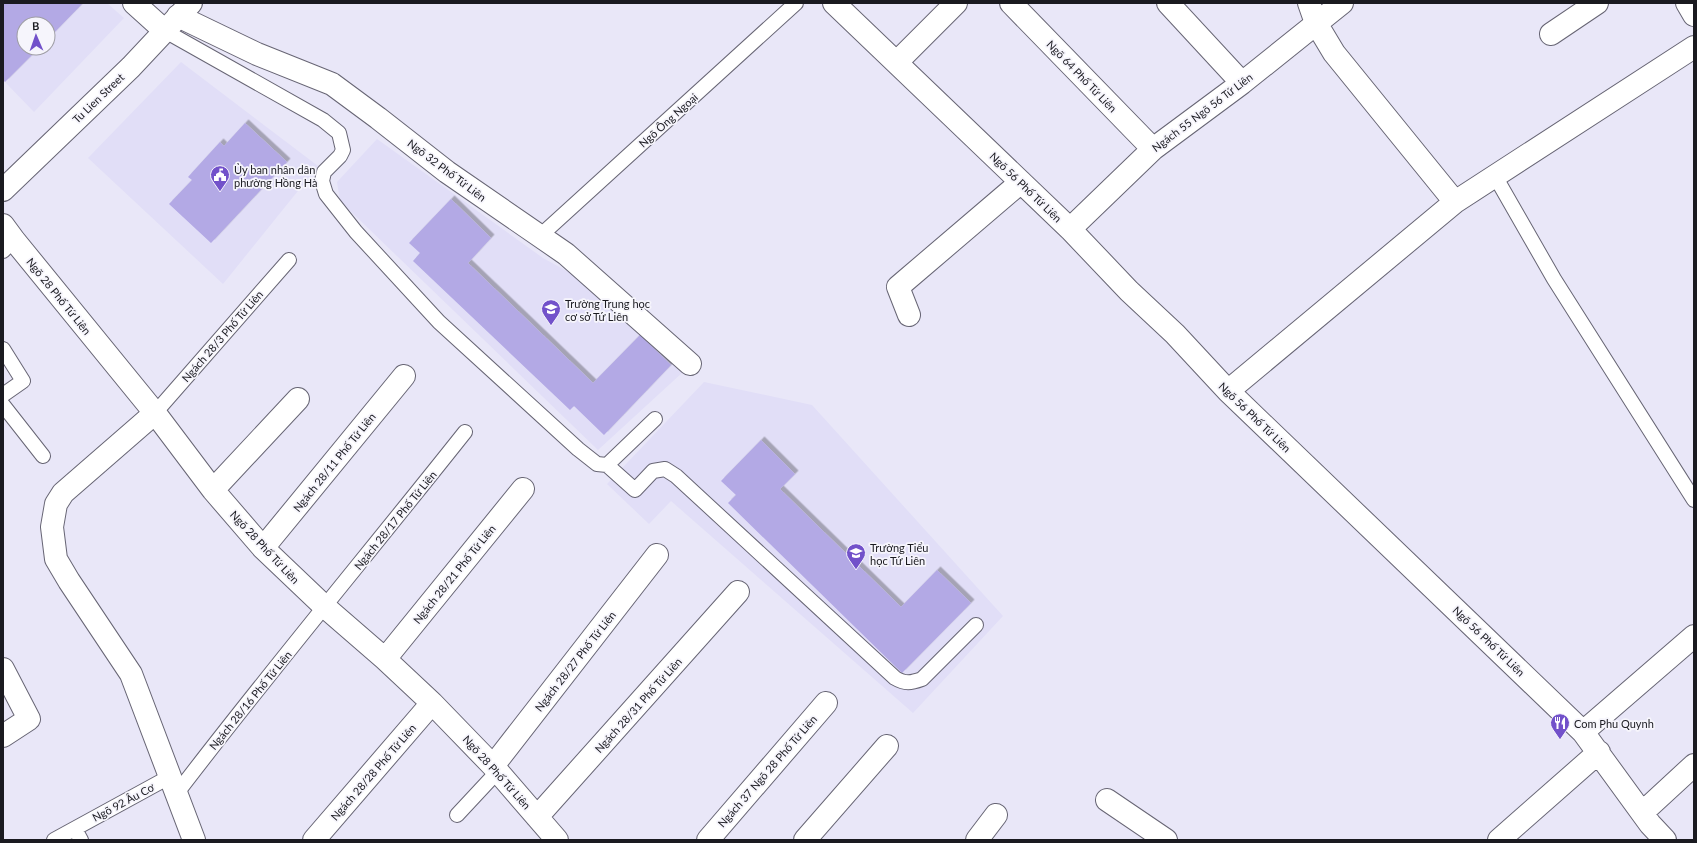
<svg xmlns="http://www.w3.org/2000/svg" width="1697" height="843" font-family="Lato,sans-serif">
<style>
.built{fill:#e1def7;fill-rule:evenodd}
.building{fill:#b3a9e5;filter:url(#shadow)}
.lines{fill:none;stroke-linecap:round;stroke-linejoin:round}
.service-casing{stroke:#676574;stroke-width:16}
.minor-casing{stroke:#676574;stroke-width:24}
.tertiary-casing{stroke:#676574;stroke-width:24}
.service{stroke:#fff;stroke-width:14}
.minor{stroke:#fff;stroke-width:22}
.tertiary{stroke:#fff;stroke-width:22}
.labels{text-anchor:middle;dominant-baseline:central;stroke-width:3.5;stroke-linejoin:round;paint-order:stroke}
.street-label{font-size:11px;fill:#1a1a20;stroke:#f6f5fc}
.poi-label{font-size:11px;fill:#1a1a20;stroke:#f6f5fc;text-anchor:start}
</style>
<defs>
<filter id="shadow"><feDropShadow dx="3.5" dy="-3.5" stdDeviation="0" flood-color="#0004"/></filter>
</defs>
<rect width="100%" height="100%" fill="#e9e7f8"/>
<!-- built -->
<path class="built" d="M3 3H107L124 18 34 112 3 80ZM24 24H48V48H24Z
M181 62 318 166 223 284 88 158Z
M377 139 543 258 583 280 683 372 598 450 340 201 337 182Z
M704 382 812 405 1003 616 913 713 671 501 649 524 607 484Z"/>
<!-- building -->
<path class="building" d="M3 3H83L48 39V24H24V48H39L5 82 3 80Z
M245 123 287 162 211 243 169 204 192 180 188 177 220 142 224 146Z
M451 199 491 238 468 263 593 383 640 335 671 365 604 435 574 406 570 410 413 261 420 253 409 243Z
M761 440 795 474 780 489 901 607 937 570 971 603 902 673 728 503 736 495 721 481Z"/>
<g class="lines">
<defs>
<path id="service" d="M165 31 323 120 339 133 343 150 340 156 324 172 322 181 326 194 356 232 439 322 578 449 597 464 607 465 655 419
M1495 176 1554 279 1694 500
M540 236 796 3
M3 251 14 240
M3 349 23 381 3 395
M3 405 43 456
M155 413 289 260
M607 465 635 490 653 471 665 469 676 476 895 678C905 684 911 683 922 679L976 625
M177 793C270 671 369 553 465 432
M457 815 498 771
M75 829 81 840
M54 840 171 776"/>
<path id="minor" d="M134 3 165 31
M834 3 1070 229 1129 291 1175 334 1228 391 1583 732 1650 824 1665 840
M1011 3 1153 149
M1168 3 1242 83
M1309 3 1316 23 1334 53 1455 202
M1687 3 1694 15
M178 16 257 54 332 84 378 118 447 172 566 254 690 364
M1551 34 1597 3
M897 62 956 3
M3 225 14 240 155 413 213 490 263 548 325 607 385 659 432 703 493 766 557 840
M1070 229 1153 149 1242 83 1342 3
M909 315 898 287 1021 182
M1228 391 1455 202 1694 47
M155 413 63 493 56 504 52 527 56 559 69 581 131 674 194 840
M213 490 298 399
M263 548 404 376
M385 659 523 489
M3 669 29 719 3 736
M1583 732 1694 636
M493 766 657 555
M1107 800 1166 840
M1642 813 1694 765
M537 817 738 592
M314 840 432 703
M708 840 826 703
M805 840 887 746
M977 840 996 815
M1499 840 1599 752"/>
<path id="tertiary" d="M3 190 131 67 191 3"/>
</defs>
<!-- service casing -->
<use href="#service" class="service-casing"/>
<!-- minor casing -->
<use href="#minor" class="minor-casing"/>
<!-- tertiary casing -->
<use href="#tertiary" class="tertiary-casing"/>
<!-- service -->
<use href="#service" class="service"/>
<!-- minor -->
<use href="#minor" class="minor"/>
<!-- tertiary -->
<use href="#tertiary" class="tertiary"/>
</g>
<!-- icons -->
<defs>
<symbol id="civic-pin" viewBox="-11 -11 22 30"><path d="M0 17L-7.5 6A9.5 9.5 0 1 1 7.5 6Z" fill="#7251ca" stroke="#f6f5fc"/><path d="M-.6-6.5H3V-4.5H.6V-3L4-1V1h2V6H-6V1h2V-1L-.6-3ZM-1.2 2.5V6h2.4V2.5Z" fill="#fff"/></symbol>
<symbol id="school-pin" viewBox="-11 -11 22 30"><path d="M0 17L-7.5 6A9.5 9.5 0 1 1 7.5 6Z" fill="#7251ca" stroke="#f6f5fc"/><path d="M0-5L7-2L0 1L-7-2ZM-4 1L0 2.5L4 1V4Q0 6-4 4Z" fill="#fff"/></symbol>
<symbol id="restaurant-pin" viewBox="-11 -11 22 30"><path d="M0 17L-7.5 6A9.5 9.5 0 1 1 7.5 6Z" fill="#7251ca" stroke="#f6f5fc"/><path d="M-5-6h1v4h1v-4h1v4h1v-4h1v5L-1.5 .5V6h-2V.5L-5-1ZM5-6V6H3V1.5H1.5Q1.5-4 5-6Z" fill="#fff"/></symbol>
</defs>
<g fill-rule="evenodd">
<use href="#civic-pin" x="209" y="164" width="22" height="30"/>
<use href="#school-pin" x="540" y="298" width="22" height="30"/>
<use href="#school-pin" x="845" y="542" width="22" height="30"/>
<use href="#restaurant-pin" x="1549" y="712" width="22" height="30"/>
</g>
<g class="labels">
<!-- street labels -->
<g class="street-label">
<text transform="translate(1082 76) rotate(46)">Ngõ 64 Phố Tứ Liên</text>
<text transform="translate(98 98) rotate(-44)">Tu Lien Street</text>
<text transform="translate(1202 112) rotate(-37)">Ngách 55 Ngõ 56 Tứ Liên</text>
<text transform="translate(668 120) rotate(-42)">Ngõ Ông Ngoại</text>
<text transform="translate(447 170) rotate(37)">Ngõ 32 Phố Tứ Liên</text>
<text transform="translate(1026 187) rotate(44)">Ngõ 56 Phố Tứ Liên</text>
<text transform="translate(59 296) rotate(51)">Ngõ 28 Phố Tứ Liên</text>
<text transform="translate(222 336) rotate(-49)">Ngách 28/3 Phố Tứ Liên</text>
<text transform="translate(1255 417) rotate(44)">Ngõ 56 Phố Tứ Liên</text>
<text transform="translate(334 462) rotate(-51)">Ngách 28/11 Phố Tứ Liên</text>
<text transform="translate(395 520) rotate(-51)">Ngách 28/17 Phố Tứ Liên</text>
<text transform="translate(265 547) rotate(47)">Ngõ 28 Phố Tứ Liên</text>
<text transform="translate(454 574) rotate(-51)">Ngách 28/21 Phố Tứ Liên</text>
<text transform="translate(1489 641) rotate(44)">Ngõ 56 Phố Tứ Liên</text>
<text transform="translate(575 661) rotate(-52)">Ngách 28/27 Phố Tứ Liên</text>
<text transform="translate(250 700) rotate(-51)">Ngách 28/16 Phố Tứ Liên</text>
<text transform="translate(638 705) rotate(-48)">Ngách 28/31 Phố Tứ Liên</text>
<text transform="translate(767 771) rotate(-49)">Ngách 37 Ngõ 28 Phố Tứ Liên</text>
<text transform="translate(373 772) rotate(-49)">Ngách 28/28 Phố Tứ Liên</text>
<text transform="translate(497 772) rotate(48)">Ngõ 28 Phố Tứ Liên</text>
<text transform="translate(123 802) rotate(-28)">Ngõ 92 Âu Cơ</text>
</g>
<!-- poi labels -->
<g class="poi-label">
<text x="234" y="169">Ủy ban nhân dân<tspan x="234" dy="13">phường Hồng Hà</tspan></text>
<text x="565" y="303">Trường Trung học<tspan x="565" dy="13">cơ sở Tứ Liên</tspan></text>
<text x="870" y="547">Trường Tiểu<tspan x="870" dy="13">học Tứ Liên</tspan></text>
<text x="1574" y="723">Com Phu Quynh</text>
</g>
</g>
<!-- border -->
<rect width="1697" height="843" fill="none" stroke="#1a1a20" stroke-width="8"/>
<!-- north arrow -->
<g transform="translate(36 36) rotate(358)"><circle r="19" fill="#f6f5fc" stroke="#9e9da4"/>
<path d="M0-3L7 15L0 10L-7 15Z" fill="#7251ca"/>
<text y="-6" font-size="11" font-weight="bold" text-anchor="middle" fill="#1a1a20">B</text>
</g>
</svg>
